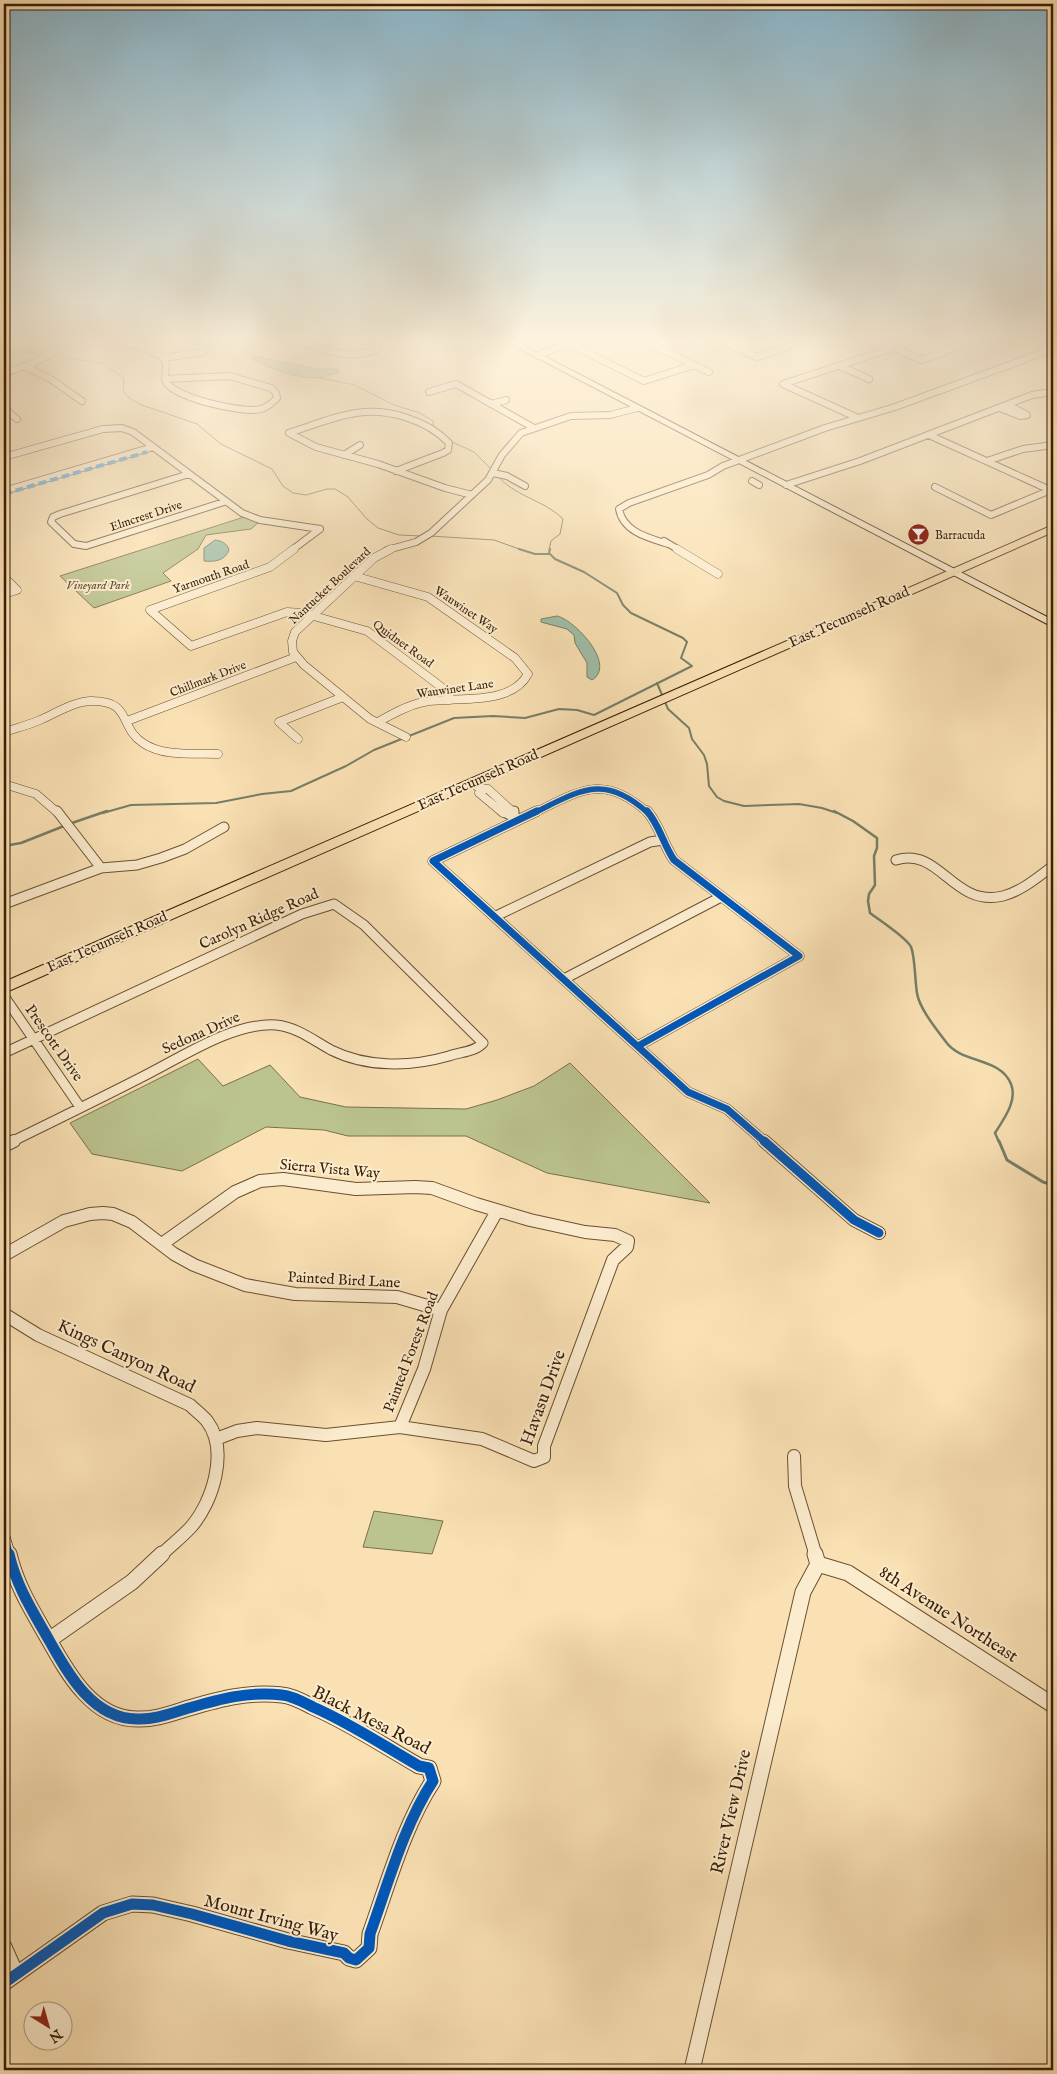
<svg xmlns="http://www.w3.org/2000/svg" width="1057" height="2074" font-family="'IM FELL English',serif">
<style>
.green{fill:#bbc38f;stroke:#7a714a}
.water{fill:#9fbea8;stroke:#767e67}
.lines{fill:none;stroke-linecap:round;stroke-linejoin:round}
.stream-far3{stroke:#767e67;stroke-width:1}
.stream-far2{stroke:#767e67;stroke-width:2}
.stream-far1{stroke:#767e67;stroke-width:2.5}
.stream{stroke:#767e67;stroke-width:3}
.street-far4-casing{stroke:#695031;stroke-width:8}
.street-far3-casing{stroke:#695031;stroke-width:9}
.street-far2-casing{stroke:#695031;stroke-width:11}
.street-far1-casing{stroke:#695031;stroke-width:14}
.street-casing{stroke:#695031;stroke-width:17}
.secondary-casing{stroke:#391f05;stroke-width:2}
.primary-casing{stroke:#391f05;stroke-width:2}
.street-far4{stroke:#fcecce;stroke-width:6}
.street-far3{stroke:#fcecce;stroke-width:8}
.street-far2{stroke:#fcecce;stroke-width:9}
.street-far1{stroke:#fcecce;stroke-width:12}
.street{stroke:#fcecce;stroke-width:15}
.secondary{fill:#fcecce;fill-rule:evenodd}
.primary{fill:#fae1b4;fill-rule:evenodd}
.quiet{stroke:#3e9bdd;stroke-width:4;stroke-dasharray:8 4;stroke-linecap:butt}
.cycleway-far3-casing{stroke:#fcecce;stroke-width:8}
.cycleway-far2-casing{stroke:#fcecce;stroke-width:10}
.cycleway-far1-casing{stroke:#fcecce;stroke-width:12}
.cycleway-casing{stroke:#fcecce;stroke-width:14}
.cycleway-far3{stroke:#0057b8;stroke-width:5.5}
.cycleway-far2{stroke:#0057b8;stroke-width:7}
.cycleway-far1{stroke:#0057b8;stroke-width:9}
.cycleway{stroke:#0057b8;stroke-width:11}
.labels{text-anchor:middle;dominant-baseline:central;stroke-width:4;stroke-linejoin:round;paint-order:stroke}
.far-street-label{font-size:12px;fill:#391f05;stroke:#fcecce}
.far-poi-label{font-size:12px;fill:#391f05;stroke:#fcecce;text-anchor:start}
.far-park-label{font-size:12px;font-style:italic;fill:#60502e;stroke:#fcecce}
.street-label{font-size:15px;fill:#391f05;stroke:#fcecce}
.near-street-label{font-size:18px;fill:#391f05;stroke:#fcecce}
</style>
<rect width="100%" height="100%" fill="#fae1b4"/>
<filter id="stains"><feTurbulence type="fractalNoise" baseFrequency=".004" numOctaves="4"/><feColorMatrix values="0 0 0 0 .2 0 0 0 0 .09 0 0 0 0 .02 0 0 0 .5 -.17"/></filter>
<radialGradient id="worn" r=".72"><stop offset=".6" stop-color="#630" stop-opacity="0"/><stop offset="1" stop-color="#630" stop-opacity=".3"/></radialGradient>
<!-- green -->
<path class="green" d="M4 340H29L59 347 42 357 28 353 4 359Z
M244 517 259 522 251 529 206 535 198 549 163 573 171 581 94 608 60 576Z
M198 1059 223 1086 270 1065 300 1097 346 1107 466 1109 497 1100 534 1086 570 1063 710 1203 547 1173 466 1136H348L324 1130 266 1127 182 1171 92 1154 70 1123Z
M374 1511 443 1521 432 1554 363 1547Z"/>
<!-- water -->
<path class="water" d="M258 357 318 369H337L339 372C332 374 323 378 316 378 301 379 263 367 252 359Z
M215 540C222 541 227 543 229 550 225 561 214 562 204 561V548Z
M557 616C575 620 617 665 592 680L587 677V663L575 643 574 635 567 629 541 622V619Z"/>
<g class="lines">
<!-- stream-far3 -->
<path class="stream-far3" d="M237 340 257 359
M4 343 24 351
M57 353 72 359 102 363 124 378 123 391 129 398 139 404 197 424 221 444 272 469 283 486 293 493 306 495 327 489H335L348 497 366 518 378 528 399 535 422 536
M4 355 24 351 49 352
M315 377 355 385 394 405 420 413 433 421 434 428
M450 441 474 452 492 470
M496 474C514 497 543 499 563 519L560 534 551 541 549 550
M430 536 494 540 522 550"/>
<!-- stream-far2 -->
<path class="stream-far2" d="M519 549 535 554H549
M549 553 550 549
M657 683 668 709 689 728 692 739 704 755 707 764 709 786 717 797 724 801 744 806 799 804 822 808 837 813
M103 813 131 805 216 803 262 794 291 791 346 766 374 750 454 718 493 716 525 718 559 709 577 710 594 715 692 666 681 658 687 642 683 638 631 613 623 605 617 593 584 572 555 559 549 553"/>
<!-- stream-far1 -->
<path class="stream-far1" d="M834 811 853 821 877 838V848L874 856 875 885 869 894 868 901 870 913C879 920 907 938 911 947 915 956 915 982 917 993 919 1008 937 1030 946 1042 962 1064 1000 1057 1011 1084 1018 1101 1003 1120 995 1133L999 1142
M69 824 107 811
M4 846 21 843 64 826"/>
<!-- stream -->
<path class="stream" d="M999 1141 1007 1160 1043 1182 1053 1185"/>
<defs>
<path id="street-far4" d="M113 340 142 347 162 356 166 363 165 379
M294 340C320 349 351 361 377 349V343L372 340
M641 340 709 372
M720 340 757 357 802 342
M875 340 922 360 977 340
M1032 340 1053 349
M568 343 644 381 694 365
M537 356 573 341
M164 358 203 352
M24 366 49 378 82 401
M840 366 869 379
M4 373 31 364 78 340
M229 376 271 388 276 393 277 398C272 403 268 407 261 409 244 414 168 397 165 379Z
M429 392 456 384 534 428
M491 404 506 400
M4 408 17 419
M1000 408 1020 416 1027 415 1008 405
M858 418 783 384 893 348
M289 433C311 426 334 416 356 413 388 408 427 420 449 443L448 450 443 453 396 471
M289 433 316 447 378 464 445 488 472 495
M929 435 1050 490
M344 455 360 445
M4 457 103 429 122 428 133 432 242 513 260 520 320 529
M987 461 1023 449 1053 445
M493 473 507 476 525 486
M189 474 60 514 53 517 51 522 74 544 86 546 224 502
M752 481 759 485
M786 485 860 461 1032 395 1053 392
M935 487 991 515 1053 489
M4 491 153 447
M664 541 679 550
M668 544C649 538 623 532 619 509L629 503 708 475 723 466 825 428 895 407 1053 349
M292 550 320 529
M387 550 416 542 431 533 488 480 502 455 521 433 571 416 610 415 637 408"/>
<path id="street-far3" d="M294 549 270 567 150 610 191 646 287 612 303 613 367 631 444 689 449 694 450 700
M391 549 374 558 295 632 292 641 293 652 304 665 370 719 406 737
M677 549 718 574
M354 576 428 597 515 658 528 674C510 707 456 696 424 702 408 705 392 714 378 722
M4 577 17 590 4 594
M127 721 296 657
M4 732C16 728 29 725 40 720 56 713 73 702 90 701 133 700 118 727 143 743 163 757 195 753 218 754
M298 739 279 722 343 697
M472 782 480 789H488L514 813
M4 784 36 794 58 813
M480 789 479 793 503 813
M534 813C581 790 604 773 648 813"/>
<path id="street-far2" d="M57 811 101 868
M502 811 518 819
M514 811V816
M537 811 433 861 688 1092 727 1109 765 1142
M896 860C940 846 953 908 1003 896 1022 891 1038 877 1053 866
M4 904 101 868 137 865 161 858 185 849 224 827
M496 916 650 842 663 840
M564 979 721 897
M4 996 80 1107
M638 1046 799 956 674 860C663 844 660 826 647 811
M4 1053 302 914 334 904 364 925 483 1043C475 1052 460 1052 449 1056 411 1067 367 1068 331 1050 313 1040 297 1027 276 1025 232 1022 179 1059 140 1078 97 1100 54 1121 11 1142"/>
<path id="street-far1" d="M764 1141 854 1220 879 1233
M4 1146 14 1141
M162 1244 235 1192 260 1181 283 1179 356 1189 415 1187 432 1188 476 1204 530 1220 585 1232 615 1235 628 1241 627 1247 613 1260 544 1446V1457L534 1461 482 1439 400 1427 326 1435 257 1428 237 1431 216 1439
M4 1255 64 1221 90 1214 103 1213 113 1214 132 1222 174 1254 194 1265 245 1285 295 1294 397 1297 441 1310
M4 1314 38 1335 190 1405C195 1410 202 1415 207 1421 229 1450 213 1502 191 1527 182 1537 170 1546 160 1556
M400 1427 424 1369 441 1310 497 1211
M794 1456 795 1486 816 1556
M4 1539 9 1556"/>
<path id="street" d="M815 1554 818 1564
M818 1564 848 1573 1053 1705
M49 1640 132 1582 162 1554
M4 1947 16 1974
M4 1983 103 1913 132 1904 153 1905 192 1914 288 1941 344 1953 349 1958 356 1960 369 1948 370 1934C388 1884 404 1825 433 1781L429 1768 419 1766C384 1746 350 1723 313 1707 303 1702 293 1696 282 1695 249 1691 220 1699 189 1708 172 1713 155 1720 137 1719 90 1719 65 1668 45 1633 30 1607 16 1584 9 1554
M692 2070 803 1592 818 1564"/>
<path id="secondary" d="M503 340H513L1053 620V627Z"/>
<path id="primary" d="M1053 525V532L4 993V982Z"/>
</defs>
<!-- street-far4 casing -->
<use href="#street-far4" class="street-far4-casing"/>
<!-- street-far3 casing -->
<use href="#street-far3" class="street-far3-casing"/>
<!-- street-far2 casing -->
<use href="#street-far2" class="street-far2-casing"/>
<!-- street-far1 casing -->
<use href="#street-far1" class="street-far1-casing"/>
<!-- street casing -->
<use href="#street" class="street-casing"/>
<!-- secondary casing -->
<use href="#secondary" class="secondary-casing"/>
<!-- primary casing -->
<use href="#primary" class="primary-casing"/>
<!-- street-far4 -->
<use href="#street-far4" class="street-far4"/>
<!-- street-far3 -->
<use href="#street-far3" class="street-far3"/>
<!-- street-far2 -->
<use href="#street-far2" class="street-far2"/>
<!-- street-far1 -->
<use href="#street-far1" class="street-far1"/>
<!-- street -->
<use href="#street" class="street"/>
<!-- secondary -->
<use href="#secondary" class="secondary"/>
<!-- primary -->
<use href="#primary" class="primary"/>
<!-- quiet -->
<path class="quiet" d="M4 494 147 452"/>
<defs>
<path id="cycleway-far3" d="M534 813C581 790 604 773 648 813"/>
<path id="cycleway-far2" d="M537 811 433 861 688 1092 727 1109 765 1142
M638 1046 799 956 674 860C663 844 660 826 647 811"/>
<path id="cycleway-far1" d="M764 1141 854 1220 879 1233
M4 1539 9 1556"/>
<path id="cycleway" d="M4 1983 103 1913 132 1904 153 1905 192 1914 288 1941 344 1953 349 1958 356 1960 369 1948 370 1934C388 1884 404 1825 433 1781L429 1768 419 1766C384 1746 350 1723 313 1707 303 1702 293 1696 282 1695 249 1691 220 1699 189 1708 172 1713 155 1720 137 1719 90 1719 65 1668 45 1633 30 1607 16 1584 9 1554"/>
</defs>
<!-- cycleway-far3 casing -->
<use href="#cycleway-far3" class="cycleway-far3-casing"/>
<!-- cycleway-far2 casing -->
<use href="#cycleway-far2" class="cycleway-far2-casing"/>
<!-- cycleway-far1 casing -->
<use href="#cycleway-far1" class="cycleway-far1-casing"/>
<!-- cycleway casing -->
<use href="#cycleway" class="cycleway-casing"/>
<!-- cycleway-far3 -->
<use href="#cycleway-far3" class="cycleway-far3"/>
<!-- cycleway-far2 -->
<use href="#cycleway-far2" class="cycleway-far2"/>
<!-- cycleway-far1 -->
<use href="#cycleway-far1" class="cycleway-far1"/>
<!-- cycleway -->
<use href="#cycleway" class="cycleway"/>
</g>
<!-- sky -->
<linearGradient id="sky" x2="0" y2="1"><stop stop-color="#8bb8ce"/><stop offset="0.54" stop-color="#fdf2dd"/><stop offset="1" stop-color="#fdf2dd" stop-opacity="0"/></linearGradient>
<rect width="1057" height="630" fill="url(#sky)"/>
<!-- icons -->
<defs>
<symbol id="bar-disc" viewBox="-11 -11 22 22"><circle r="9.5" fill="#8f2418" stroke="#fcecce"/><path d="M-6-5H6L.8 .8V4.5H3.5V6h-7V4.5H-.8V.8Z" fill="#fff"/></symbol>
</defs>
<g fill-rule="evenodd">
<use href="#bar-disc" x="906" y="522" width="25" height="25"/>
</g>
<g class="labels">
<!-- far-street labels -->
<g class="far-street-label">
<text transform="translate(146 516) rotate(-18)">Elmcrest Drive</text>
<text transform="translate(211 577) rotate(-19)">Yarmouth Road</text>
<text transform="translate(330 586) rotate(-43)">Nantucket Boulevard</text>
<text transform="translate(466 610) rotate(34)">Wauwinet Way</text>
<text transform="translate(403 644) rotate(36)">Quidnet Road</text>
<text transform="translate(208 679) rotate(-21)">Chillmark Drive</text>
<text transform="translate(455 689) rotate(-8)">Wauwinet Lane</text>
</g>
<!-- far-poi labels -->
<g class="far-poi-label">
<text x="935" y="535">Barracuda</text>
</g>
<!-- far-park labels -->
<g class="far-park-label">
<text x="98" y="585">Vineyard Park</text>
</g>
<!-- street labels -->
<g class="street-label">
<text transform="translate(849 617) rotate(-24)">East Tecumseh Road</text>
<text transform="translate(478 780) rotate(-24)">East Tecumseh Road</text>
<text transform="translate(259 919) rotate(-24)">Carolyn Ridge Road</text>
<text transform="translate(107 942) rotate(-24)">East Tecumseh Road</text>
<text transform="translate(201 1033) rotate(-24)">Sedona Drive</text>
<text transform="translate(54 1043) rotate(55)">Prescott Drive</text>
<text transform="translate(330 1169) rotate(5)">Sierra Vista Way</text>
<text transform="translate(344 1280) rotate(3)">Painted Bird Lane</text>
<text transform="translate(411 1352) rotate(-69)">Painted Forest Road</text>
</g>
<!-- near-street labels -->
<g class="near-street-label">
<text transform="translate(126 1357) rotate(25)">Kings Canyon Road</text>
<text transform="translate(544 1398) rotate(-70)">Havasu Drive</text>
<text transform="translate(948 1615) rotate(33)">8th Avenue Northeast</text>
<text transform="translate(371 1721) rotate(27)">Black Mesa Road</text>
<text transform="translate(732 1812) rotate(-77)">River View Drive</text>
<text transform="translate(271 1919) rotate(15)">Mount Irving Way</text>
</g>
</g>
<!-- margin -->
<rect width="1057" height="2074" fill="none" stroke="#fae1b4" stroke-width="20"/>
<rect x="5" y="5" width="1047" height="2064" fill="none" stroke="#391f05" stroke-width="2.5"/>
<rect x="10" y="10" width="1037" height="2054" fill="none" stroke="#391f05"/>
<!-- north arrow -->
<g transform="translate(48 2026) rotate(143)"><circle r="24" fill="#fcecce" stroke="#ae9a7e"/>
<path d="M0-4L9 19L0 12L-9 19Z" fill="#8f2418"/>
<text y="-8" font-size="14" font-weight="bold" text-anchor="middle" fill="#391f05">N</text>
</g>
<rect width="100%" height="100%" filter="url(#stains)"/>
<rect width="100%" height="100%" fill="url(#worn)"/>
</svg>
